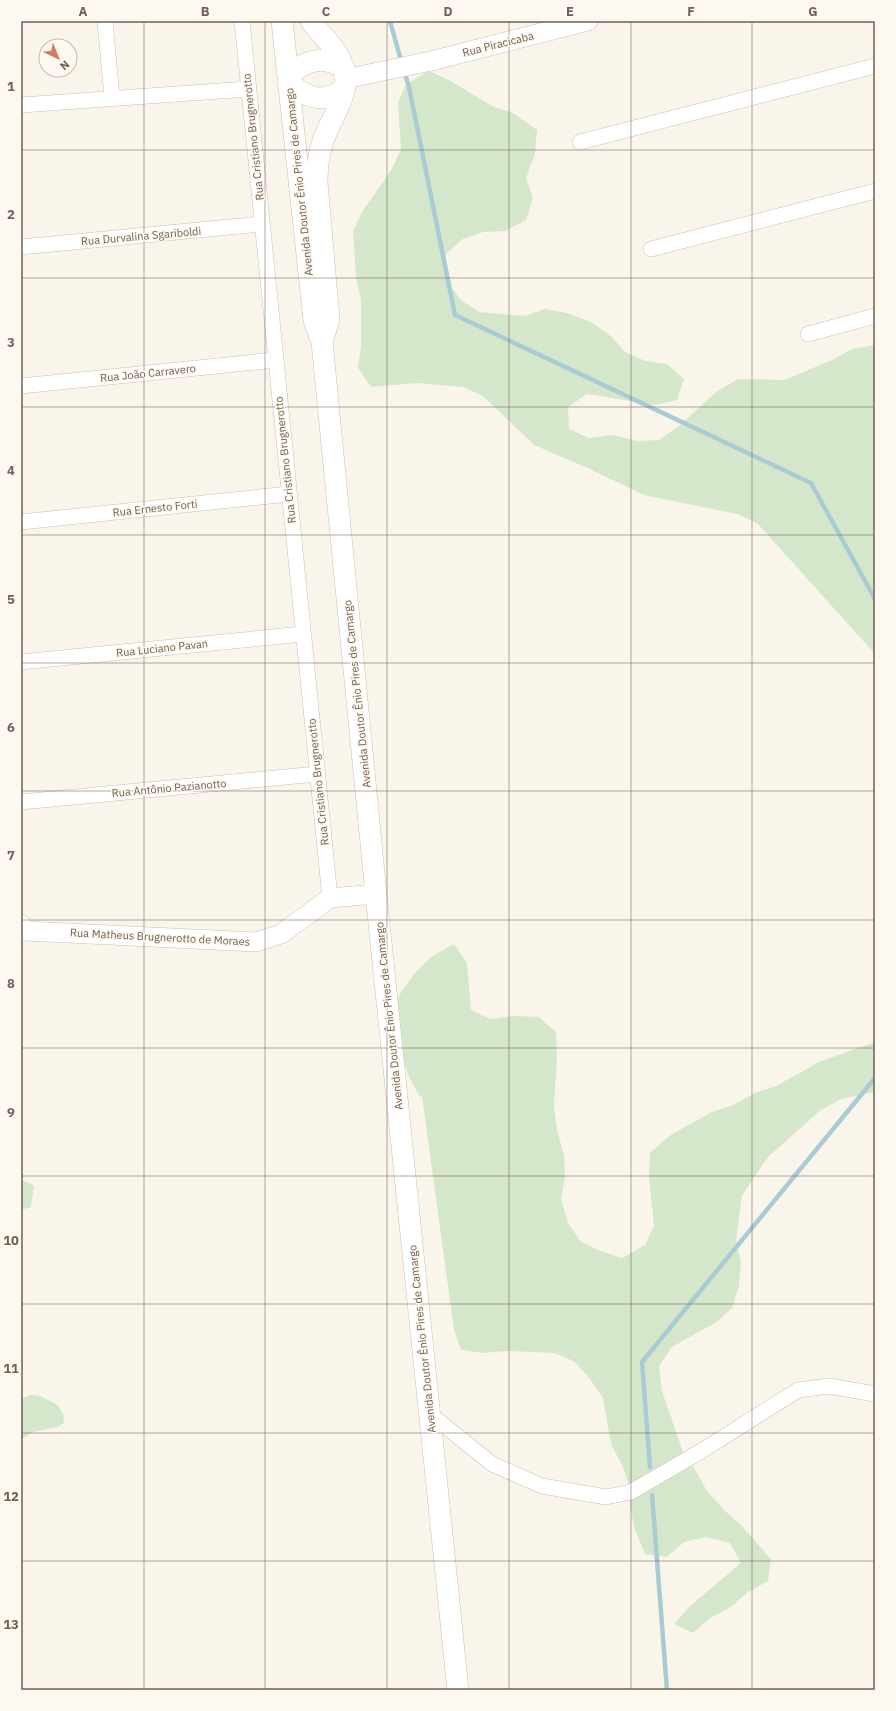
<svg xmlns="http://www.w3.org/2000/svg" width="896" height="1711" font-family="'IBM Plex Sans',sans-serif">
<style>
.green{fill:#d5e7cb}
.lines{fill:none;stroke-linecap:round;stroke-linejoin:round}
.stream{stroke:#a9cbd3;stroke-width:4.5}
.minor-casing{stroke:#ccbeb2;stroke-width:16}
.tertiary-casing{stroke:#ccbeb2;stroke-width:20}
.secondary-casing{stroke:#cebeb0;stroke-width:22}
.minor{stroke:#fff;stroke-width:15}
.tertiary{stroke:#fff;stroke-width:19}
.secondary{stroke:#fff;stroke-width:21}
.grid{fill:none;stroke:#735e51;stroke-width:1;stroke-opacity:0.55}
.labels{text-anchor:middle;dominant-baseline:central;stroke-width:3;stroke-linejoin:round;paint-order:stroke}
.street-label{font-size:11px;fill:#735e51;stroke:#fdf9f1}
.neatline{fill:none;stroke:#735e51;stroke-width:1.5}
.grid-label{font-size:13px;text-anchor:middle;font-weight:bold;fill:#735e51}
</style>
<rect width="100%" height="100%" fill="#faf5eb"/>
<!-- green -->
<path class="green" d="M429 71 449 80 492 106 513 113 537 130 535 154 526 178 533 198 526 220 505 231 483 232 463 239 446 254 445 278 460 299 479 312 525 316 545 309 567 313 591 322 610 335 625 352 645 361 667 364 684 379 677 400 655 405 587 394 568 407 569 429 589 438 613 435 637 441 659 440 680 425 716 392 738 379 784 380 832 360 852 349 875 345V654L757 523 737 514 644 495 583 466 534 445 483 396 463 387 417 383 371 387 358 368 361 346V300L356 277 353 231 362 212 392 169 401 149 398 103 406 84Z
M454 944 467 963 471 1010 490 1019 515 1016 539 1017 556 1032 557 1058 554 1106 557 1130 564 1155 565 1177 561 1199 568 1223 581 1242 601 1251 622 1258 645 1245 654 1226 649 1177 650 1153 669 1136 712 1112 733 1105 755 1093 776 1086 819 1062 875 1042V1092L841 1099 821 1110 768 1157 742 1196 736 1240 741 1262 739 1286 732 1308 715 1323 672 1347 659 1366 662 1391 683 1452 696 1471 707 1491 724 1510 741 1525 771 1559 768 1581 748 1592 731 1607 710 1618 693 1633 674 1624 689 1607 741 1563 730 1543 706 1537 684 1542 667 1557 645 1554 635 1530 630 1507 629 1485 622 1465 611 1444 603 1398 590 1379 575 1362 555 1353 507 1351 483 1353 461 1350 454 1330 422 1096 420 1097 409 1077 402 1056 393 1012 401 992 415 973 431 957Z
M21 1179 34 1186 31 1207 21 1210Z
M31 1395 40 1396 58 1405 63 1414 64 1423 58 1427 33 1432 21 1440V1399Z"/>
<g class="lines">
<!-- stream -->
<path class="stream" d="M390 21 402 64
M404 71 409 87 455 315 811 483 875 599
M650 1467 642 1362 875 1078
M652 1495 667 1690"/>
<defs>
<path id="minor" d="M105 21 112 98
M242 21 330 898
M21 105 248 89
M580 142 875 66
M21 247 262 224
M651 249 875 191
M808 334 875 316
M21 386 275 360
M21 522 289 494
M21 662 303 634
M21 802 317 774
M430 1414 492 1464 542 1486 606 1497 631 1492 703 1450 798 1390 829 1386 875 1394"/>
<path id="tertiary" d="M345 79 431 61 588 21
M21 924 26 931 256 942 281 934 330 898 376 894"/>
<path id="secondary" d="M282 21 314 320 322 342 376 894 458 1690
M311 21C319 33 332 43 339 57 356 90 333 112 323 141 318 155 317 169 317 183L329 319 322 342
M288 76C305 60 323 55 344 68
M288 83C308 98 324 105 345 88"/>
</defs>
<!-- minor casing -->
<use href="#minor" class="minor-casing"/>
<!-- tertiary casing -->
<use href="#tertiary" class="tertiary-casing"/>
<!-- secondary casing -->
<use href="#secondary" class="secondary-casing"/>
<!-- minor -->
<use href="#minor" class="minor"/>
<!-- tertiary -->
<use href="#tertiary" class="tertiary"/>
<!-- secondary -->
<use href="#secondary" class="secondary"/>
</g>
<!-- grid -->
<path class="grid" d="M144 21V1690M265 21V1690M387 21V1690M509 21V1690M631 21V1690M752 21V1690M21 150H875M21 278H875M21 407H875M21 535H875M21 663H875M21 791H875M21 920H875M21 1048H875M21 1176H875M21 1304H875M21 1433H875M21 1561H875"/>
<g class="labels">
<!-- street labels -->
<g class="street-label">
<text transform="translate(498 44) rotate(-14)">Rua Piracicaba</text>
<text transform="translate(253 137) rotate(-96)">Rua Cristiano Brugnerotto</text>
<text transform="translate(299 182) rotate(-96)">Avenida Doutor Ênio Pires de Camargo</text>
<text transform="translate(141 236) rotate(-5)">Rua Durvalina Sgariboldi</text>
<text transform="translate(148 373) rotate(-6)">Rua João Carravero</text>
<text transform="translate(285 460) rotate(-96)">Rua Cristiano Brugnerotto</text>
<text transform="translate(155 508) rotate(-6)">Rua Ernesto Forti</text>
<text transform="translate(162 648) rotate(-6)">Rua Luciano Pavan</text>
<text transform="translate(357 694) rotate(-96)">Avenida Doutor Ênio Pires de Camargo</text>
<text transform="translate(318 782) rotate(-96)">Rua Cristiano Brugnerotto</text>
<text transform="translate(169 788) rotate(-5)">Rua Antônio Pazianotto</text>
<text transform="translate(160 937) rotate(3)">Rua Matheus Brugnerotto de Moraes</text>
<text transform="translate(389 1016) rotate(-96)">Avenida Doutor Ênio Pires de Camargo</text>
<text transform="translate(422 1339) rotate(-96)">Avenida Doutor Ênio Pires de Camargo</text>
</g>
</g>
<!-- border -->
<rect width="896" height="1711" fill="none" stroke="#fdf9f1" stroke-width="44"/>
<!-- north arrow -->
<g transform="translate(58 58) rotate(137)"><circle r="19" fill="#fdf9f1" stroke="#c6bbb1"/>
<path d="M0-3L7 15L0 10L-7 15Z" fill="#d47d60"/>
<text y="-6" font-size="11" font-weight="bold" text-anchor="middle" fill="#735e51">N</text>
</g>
<rect x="22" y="22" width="852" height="1667" class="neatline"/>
<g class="grid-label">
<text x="83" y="16">A</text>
<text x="205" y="16">B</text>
<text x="326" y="16">C</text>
<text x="448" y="16">D</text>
<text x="570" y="16">E</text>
<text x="691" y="16">F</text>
<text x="813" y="16">G</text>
<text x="11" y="91">1</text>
<text x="11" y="219">2</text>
<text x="11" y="347">3</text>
<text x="11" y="475">4</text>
<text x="11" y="604">5</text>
<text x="11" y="732">6</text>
<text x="11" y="860">7</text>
<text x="11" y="988">8</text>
<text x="11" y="1117">9</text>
<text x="11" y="1245">10</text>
<text x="11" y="1373">11</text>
<text x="11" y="1501">12</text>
<text x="11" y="1629">13</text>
</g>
</svg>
